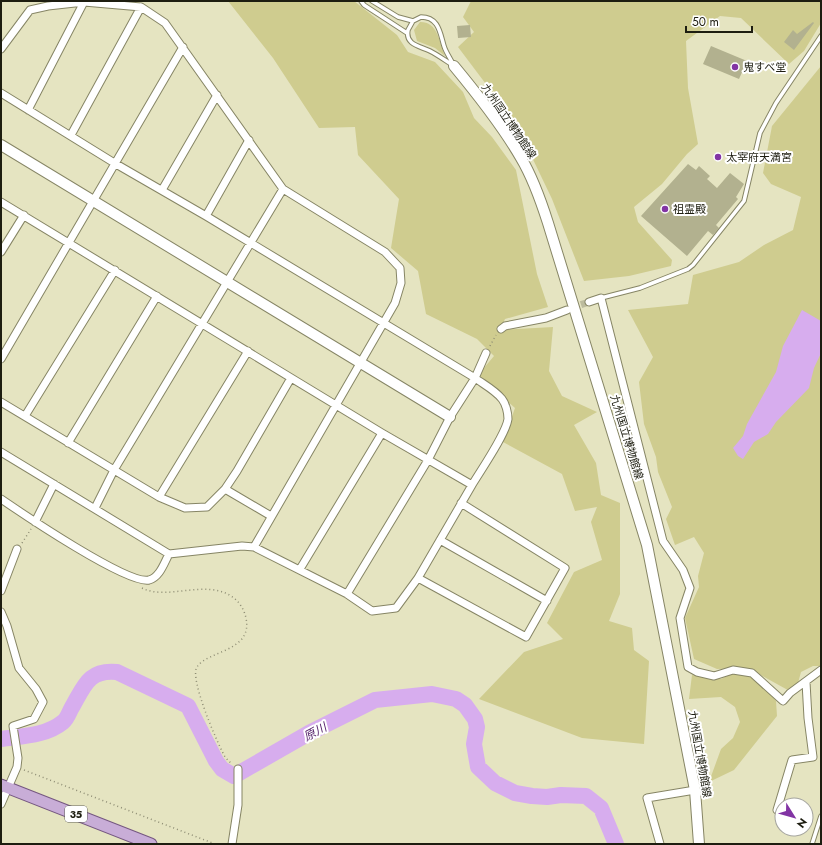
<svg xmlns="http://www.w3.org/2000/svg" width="822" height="845" font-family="Jost,'Noto Sans JP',sans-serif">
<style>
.green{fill:#cfcc8f}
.water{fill:#d7adee}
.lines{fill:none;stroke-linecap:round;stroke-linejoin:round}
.river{stroke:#d7adee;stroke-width:16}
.building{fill:#b2b18f}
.street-tunnel{stroke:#bdbc9e;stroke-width:7;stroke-dasharray:7 3.5;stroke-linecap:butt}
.lane-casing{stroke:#868565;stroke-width:5.5}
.street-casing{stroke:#868565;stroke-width:9}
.secondary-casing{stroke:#868565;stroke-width:12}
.primary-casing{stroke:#755780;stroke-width:13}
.path{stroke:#8e8d74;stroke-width:1.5;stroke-dasharray:1 3;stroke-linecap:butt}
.lane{stroke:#fff;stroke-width:3.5}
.street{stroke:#fff;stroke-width:7}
.secondary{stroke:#fff;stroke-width:10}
.primary{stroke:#c8add7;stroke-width:11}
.poi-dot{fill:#8234a4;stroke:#fff;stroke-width:1.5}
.labels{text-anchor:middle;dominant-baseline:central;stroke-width:4;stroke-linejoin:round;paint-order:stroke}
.shield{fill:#fff;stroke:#616158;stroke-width:1}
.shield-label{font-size:10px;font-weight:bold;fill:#1d1d10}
.poi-label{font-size:11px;fill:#1d1d10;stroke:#fff;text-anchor:start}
.street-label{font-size:11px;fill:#1d1d10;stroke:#fff}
.water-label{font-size:12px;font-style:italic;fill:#4f1a65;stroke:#fff}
</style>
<rect width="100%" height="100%" fill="#e5e4c1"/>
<!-- green -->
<path class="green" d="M228 1H354L397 35 408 52 435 62 463 92 474 118 492 137 516 170 537 274 548 307 505 319 500 330 553 327 549 371 562 396 597 412 574 425 596 463 601 495 620 503V594L609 621 632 628 634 650 649 661 644 744 582 738 479 699 524 652 563 639 547 623 574 572 602 560 591 522 597 507 575 511 562 474 503 442 515 408 478 375 494 356 477 339 426 314 418 271 391 248 399 199 358 155 355 127 319 128 273 58Z
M471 1H821V23L804 51 789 64 741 18 720 16 686 41 688 88 698 144 687 154 662 184 634 207 638 222 672 260 671 266 629 276 584 281 552 199 516 124 458 47 474 32 463 17Z
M420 22C438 22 439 41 445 56L435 48 417 41 414 30Z
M821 66V666H813L801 672 795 694 748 668 717 669 694 659 685 618 699 587 698 576 704 553 694 537 675 545 666 519 672 507 658 472 656 457 644 424 639 382 653 357 628 310 688 304 693 275 739 262 764 245 793 230 801 197 771 184 763 173 772 126Z
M735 672 750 676 770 693 776 701 777 716 734 770 709 782 721 749 733 738 740 722 735 707 721 697 689 699 692 675 721 679Z"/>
<!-- water -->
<path class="water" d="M802 310 821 321V353L814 368 809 388 776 422 768 434 754 442 743 459 738 456 733 448 743 436 747 424 776 372 783 346Z"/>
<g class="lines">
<!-- river -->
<path class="river" d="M1 739C22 736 46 736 63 722 67 719 69 713 71 709 84 687 88 669 117 672L188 706 216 761 222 769 234 776 309 733 375 700 432 694 456 699 465 705 475 719 477 727 474 744 478 767 495 783 515 793 532 796 547 797 561 795 586 796 601 808 616 844"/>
</g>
<!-- building -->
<path class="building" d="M813 22 814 23 794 50 784 42 793 30 797 34Z
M470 25 471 37 458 38 457 26Z
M711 46 747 61 739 79 703 64Z
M688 164 696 170 699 166 710 176 707 179 717 188 730 173 744 184 736 197 738 199 716 225 719 228 713 235 708 231 687 256 641 216Z"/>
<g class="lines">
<!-- street-tunnel -->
<path class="street-tunnel" d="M571 308 589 302"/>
<defs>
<path id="lane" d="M361 1 364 5 407 33
M372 1 398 17 413 21
M421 17C439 17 440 33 444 46 446 53 451 59 454 66 446 61 438 55 430 51 420 46 405 45 408 30L413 21Z
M601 298 640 288 688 269 693 265 744 201 760 133 776 103 821 36
M812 844 821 816"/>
<path id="street" d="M1 49 30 10 48 6 84 2 141 7 165 23 283 189 385 252 400 268 401 283 395 303 254 547
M1 93 116 164 206 216 475 378C483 384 495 390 502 399 506 404 508 413 508 419 506 434 481 470 472 485
M28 110 84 2
M71 135 141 7
M162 190 217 95
M1 202 382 433 472 485 418 578 396 608 372 611 347 594 254 547 242 546 169 554 1 452
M206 216 249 140
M1 252 24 215
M589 302 601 298 663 541 683 570 690 588 680 618 688 667 697 672 714 676 733 670 752 673 783 701 790 693 821 670
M501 329 505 326 546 318 567 310
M1 359 183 47
M1 402 159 497 185 508 207 507 225 489 237 471 291 378
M25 416 115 270
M68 443 157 296
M225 489 271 516
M159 497 248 351
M1 499C23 514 128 585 149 580 160 577 164 563 169 554
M95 508 114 470 283 189
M35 522 54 484
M440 540 547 601
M300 569 382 433
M418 578 526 637 565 568 461 503
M1 591 17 549
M347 594 428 460 450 417 475 378 486 353
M1 612 7 626 19 668 36 689 43 702 34 719 13 726 18 758 17 767 1 804
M777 810 792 760 813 757 808 718 806 682
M232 844 238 805V769
M660 844 647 798 695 790"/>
<path id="secondary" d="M454 66C478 95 502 125 521 158 533 178 541 201 548 223L647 545 695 790 699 844
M1 145 450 417"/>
<path id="primary" d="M1 785 151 844"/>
</defs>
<!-- lane casing -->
<use href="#lane" class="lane-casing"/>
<!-- street casing -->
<use href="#street" class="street-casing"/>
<!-- secondary casing -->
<use href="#secondary" class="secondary-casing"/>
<!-- primary casing -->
<use href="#primary" class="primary-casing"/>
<!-- path -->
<path class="path" d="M490 346 496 335
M22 543 31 529
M142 588C167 601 205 579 231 596 239 601 244 609 246 618 253 652 208 650 197 667 189 678 217 742 224 755 226 759 229 761 232 764
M24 770 215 844"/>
<!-- lane -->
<use href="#lane" class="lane"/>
<!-- street -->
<use href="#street" class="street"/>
<!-- secondary -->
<use href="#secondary" class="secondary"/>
<!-- primary -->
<use href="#primary" class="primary"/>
</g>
<!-- markers -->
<g class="poi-dot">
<circle cx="735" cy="67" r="4"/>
<circle cx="718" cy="157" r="4"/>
<circle cx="665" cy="209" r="4"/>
</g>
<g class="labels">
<!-- shield labels -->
<rect class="shield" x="65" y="806" width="22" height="16" rx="3"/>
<g class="shield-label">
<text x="76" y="814">35</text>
</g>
<!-- poi labels -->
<g class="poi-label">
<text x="743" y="67">鬼すべ堂</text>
<text x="726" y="157">太宰府天満宮</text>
<text x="673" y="209">祖霊殿</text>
</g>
<!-- street labels -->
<g class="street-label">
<text transform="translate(509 121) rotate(56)">九州国立博物館線</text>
<text transform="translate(627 437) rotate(73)">九州国立博物館線</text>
<text transform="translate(700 754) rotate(80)">九州国立博物館線</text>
</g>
<!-- water labels -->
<g class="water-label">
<text transform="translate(315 732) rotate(-28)">原川</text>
</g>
</g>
<!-- border -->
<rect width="822" height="845" fill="none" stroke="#1d1d10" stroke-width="4"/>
<!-- north arrow -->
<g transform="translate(794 817) rotate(127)"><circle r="19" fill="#ffffff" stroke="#a5a59f"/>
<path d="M0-3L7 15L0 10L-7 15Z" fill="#8234a4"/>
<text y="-6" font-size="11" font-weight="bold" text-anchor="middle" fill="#1d1d10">N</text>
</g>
<!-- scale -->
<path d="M686 26v6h66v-6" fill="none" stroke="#1d1d10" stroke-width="2"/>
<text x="692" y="26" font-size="12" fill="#1d1d10" stroke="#ffffff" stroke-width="3" paint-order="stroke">50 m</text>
</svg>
